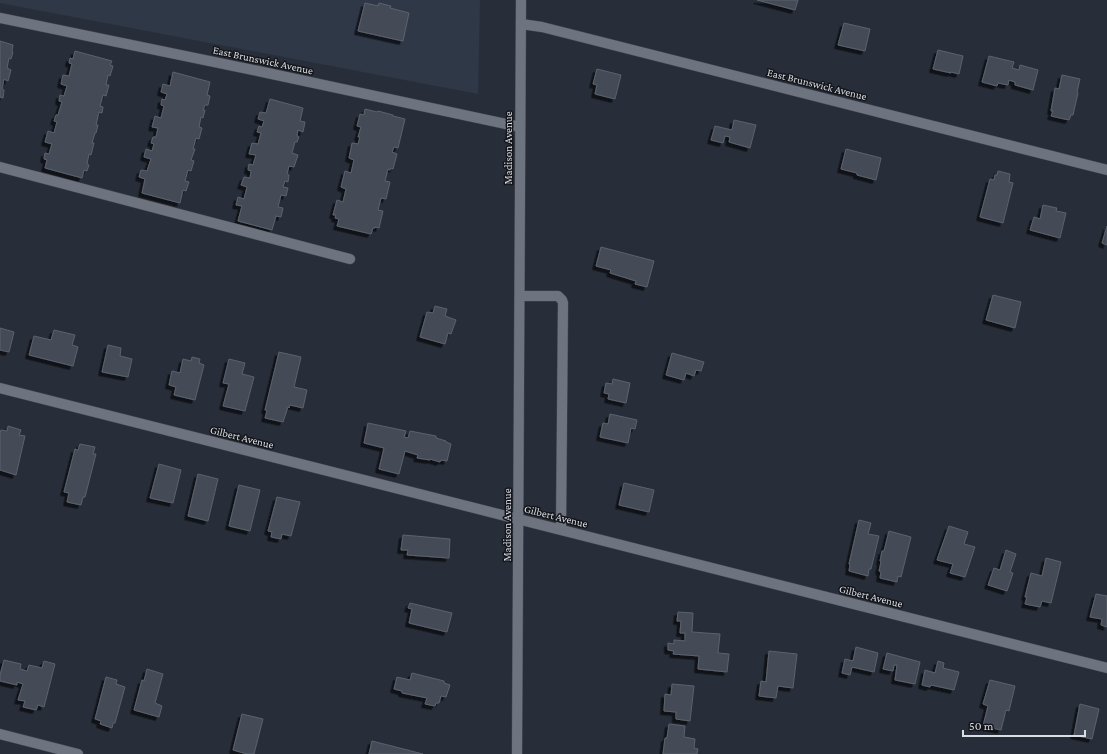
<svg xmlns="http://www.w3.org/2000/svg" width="1107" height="754" font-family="'Crimson Pro',serif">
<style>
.built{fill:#2e3847}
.building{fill:#444b56;stroke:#5b626e;filter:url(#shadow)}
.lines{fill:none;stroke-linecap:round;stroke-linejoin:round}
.minor-casing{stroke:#454a53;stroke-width:11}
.secondary-casing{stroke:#454a53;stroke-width:11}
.minor{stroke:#6d7480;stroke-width:10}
.secondary{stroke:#6d7480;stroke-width:10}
.labels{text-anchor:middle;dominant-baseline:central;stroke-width:3;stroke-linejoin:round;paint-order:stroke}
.street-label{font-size:11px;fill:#d9dde4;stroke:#14161b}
</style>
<defs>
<filter id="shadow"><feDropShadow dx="-3.5" dy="3.5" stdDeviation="0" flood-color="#0009"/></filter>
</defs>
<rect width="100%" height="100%" fill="#282e39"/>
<!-- built -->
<path class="built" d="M0 0H480L478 94 0 3Z"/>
<!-- building -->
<path class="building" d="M757 0H798L795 10Z
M365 3 378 6 379 3 391 6 390 8 409 13 403 41 358 31Z
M844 23 870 29 865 51 838 45Z
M0 41 13 45 12 51 13 52 11 59 9 58 7 68 11 70 8 81 4 79 2 89 4 90 3 98 0 97Z
M938 50 963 56 959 74 951 72V73L933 69Z
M75 51 112 61 110 65 113 66 110 76 108 75 106 85H109L106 96 103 95 100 106 103 107 102 113 99 112 96 125H98L96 133H95L92 143H94L91 155 89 154 87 164 89 165 87 171 84 170 82 178 45 168 47 160 44 159 45 153 49 154 52 144 45 142 48 131 54 133 57 122 54 121 56 115H58L62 102 59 101 60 95 64 96 67 86 61 84 63 75 69 76 72 64 69 63 70 58 73 59Z
M989 56 1014 62 1012 68 1019 70 1020 65 1038 70 1033 90 1015 85V82L1009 80 1008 85 998 83 997 86 982 82Z
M597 69 621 75 615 99 595 94 597 85 593 84Z
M173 72 210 82 207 95 210 96 208 105H205L203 110H205L203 118 201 117 199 127 202 128 199 139 196 138 193 149H195L191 160 194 161 191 171 188 170 185 181 189 182 186 191 183 190 180 203 142 193 145 179 139 177 141 170 147 171 151 159 144 157 146 149 152 151 154 144 151 143 153 137H156L158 128 152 127 155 116 161 118 164 106 161 105 162 99 165 100 167 94 161 92 163 84 170 86Z
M1062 75 1080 79 1077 92 1078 93 1073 115H1071L1069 120 1051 116 1053 111H1051L1055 88 1059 89Z
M270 99 303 108 300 121 305 122 303 132 298 130 297 136 299 137 297 142H295L292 153 298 155 294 167 289 166 287 174 289 175 288 182 285 181 283 187 288 188 286 196 281 195 278 207 283 208 281 217 276 216 272 230 238 221 242 206 236 205 238 197 244 199 247 187 241 185 244 177 250 178 251 171 248 170 249 164 253 165 256 155 249 154 252 143 258 144 261 133 257 132 259 126 262 127 264 121 258 119 260 112 266 113Z
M365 109 377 112 378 111 393 115V116L405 119 398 148 394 147 392 152 397 154 393 169 391 168 390 170 388 169 385 181 390 182 386 199 381 198 378 210 383 211 379 228 375 227V228H373L371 234 337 226 339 219 335 218 336 215H333L337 200 343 202 346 189 341 187 345 171 351 173 354 160 349 158 352 143 358 144 360 137H358L361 127 357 126 360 114 364 115Z
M734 120 756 125 750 148 729 142 730 137 725 136 723 143 711 140 715 126 732 130Z
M846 149 881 158 876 180 857 175V173L841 169Z
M998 171 1010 174 1009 182 1013 183 1003 223 980 217 990 179 994 180 995 175H997Z
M1043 205 1057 208 1056 211 1066 213 1060 238 1030 230 1034 217 1040 219Z
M1107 226V245L1102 243Z
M601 247 654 261 647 287 635 284 636 281 610 273 611 270 596 266Z
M993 295 1021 302 1015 328 986 320Z
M435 306 447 309 445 316 456 320 451 334 448 333 445 344 420 337 427 312 433 313Z
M0 328 14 332 9 352 0 350Z
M54 330 75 335 72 345 78 347 73 366 29 355 34 336 51 340Z
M108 345 121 348 120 356 132 359 128 377 102 372Z
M279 352 301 357 294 387 307 390 303 408 290 405 289 408 288 407 283 422 265 418 267 411 265 410Z
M672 353 704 362 701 371 696 370 694 376 686 373 684 380 666 375Z
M192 357 200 359 199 363 204 365 195 400 174 395 176 387 169 385 172 371 180 373 183 359 191 361Z
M229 359 245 363 242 374 254 377 245 411 223 406 229 384 223 383Z
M613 379 630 383 626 403 608 399 609 394 604 393 606 383 612 384Z
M610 414 637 420 635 429 631 428 628 443 600 437 603 423 608 424Z
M368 423 406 431 404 437 408 438 410 431 436 436V438L446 441V442L451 444 447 461 441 460 440 462 430 459V460L417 458 418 455 405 451 399 474 379 469 384 448 364 443Z
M8 426 21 430 19 435 25 436 16 475 0 470V433L1 430 7 431Z
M80 444 95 447 93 454H96L85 497H83L81 505 67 502 69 493 64 492 75 449 78 450Z
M159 464 181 470 173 503 150 498Z
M198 474 218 479 208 521 188 516Z
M624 483 654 490 649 512 619 505Z
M239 485 260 490 250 531 229 526Z
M277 497 300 502 291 536 282 534 281 539 271 537 272 532 268 531Z
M859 520 871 523 868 534 879 536 871 569H869L868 576 849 571 850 565 849 564Z
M949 526 968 532 964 544 975 547 965 577 950 573 953 564 937 560Z
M889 531 911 537 901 577 898 576 897 582 880 578 881 572 879 571 881 562 880 561 882 551H884Z
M403 535 450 539 449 558 407 555 408 550H401Z
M1006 550 1016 554 1010 572 1013 573 1007 591 988 585 994 568 1000 570Z
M1046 558 1061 562 1051 603 1042 601 1040 607 1025 604 1027 597H1025L1031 573 1042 576Z
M1096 594 1107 596V627L1101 625 1102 619 1090 617Z
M410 603 452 613 447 632 409 623 412 609 408 608Z
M678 612 693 613 692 632 720 634 718 653 729 654 727 672 698 669 699 656 673 654 674 651 668 650V643L674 644V640L685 641V633H680L681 621H677Z
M856 647 878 653 874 672 852 667 850 675 842 673 845 659 853 661Z
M769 651 797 654 793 688 778 686 776 698 759 696 761 681 766 682Z
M887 653 920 662 915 684 895 680 897 665H894L893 671 883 669Z
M4 660 21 664 20 669 27 671 29 665 42 668 44 661 55 664 44 707 38 705 36 710 23 707 25 701 18 700 23 684 17 682V685L0 681V675Z
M938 661 944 663 943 668 959 672 954 690 931 685 930 687 922 685 925 670 935 673Z
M147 669 163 674 155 703 162 706 159 717 134 710 142 680 144 681Z
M412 673 444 681V683L450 685 446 697 441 696 439 703H436L435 706 425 704 427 698 402 693V691L394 689 397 677 410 680Z
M106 677 117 680 116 684 125 687 115 723H113L112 728 100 724 101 721 95 719Z
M990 680 1015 686 1009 711 1006 710 1001 730 983 726 988 706 983 704Z
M672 684 694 686 690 721 676 719V712L664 711 665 694 671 695Z
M1080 704 1099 709 1092 739 1074 735Z
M242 714 263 719 254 754H247L233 750Z
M669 724 685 726 684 737 695 739 694 748 698 749 697 754H663L665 738H667Z
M372 741 423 754H369Z"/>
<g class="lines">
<defs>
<path id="minor" d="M0 18 258 71 520 127
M521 24 542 27 1107 170
M0 167 350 259
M520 296H558L562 300 563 303 561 530
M0 388 1107 668
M0 734 78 754"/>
<path id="secondary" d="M517 754 521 0"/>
</defs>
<!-- minor casing -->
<use href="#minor" class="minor-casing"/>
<!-- secondary casing -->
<use href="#secondary" class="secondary-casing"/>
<!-- minor -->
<use href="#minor" class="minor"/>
<!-- secondary -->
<use href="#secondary" class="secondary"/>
</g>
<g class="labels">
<!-- street labels -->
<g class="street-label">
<text transform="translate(263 60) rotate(12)">East Brunswick Avenue</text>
<text transform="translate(817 84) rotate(14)">East Brunswick Avenue</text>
<text transform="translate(508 148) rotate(-90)">Madison Avenue</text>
<text transform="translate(242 437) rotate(14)">Gilbert Avenue</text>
<text transform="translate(556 516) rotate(14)">Gilbert Avenue</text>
<text transform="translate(507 525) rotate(-90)">Madison Avenue</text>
<text transform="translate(871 596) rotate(14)">Gilbert Avenue</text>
</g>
</g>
<!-- scale -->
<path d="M963 730v6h122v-6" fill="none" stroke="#d9dde4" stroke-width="2"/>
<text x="969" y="730" font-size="12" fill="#d9dde4" stroke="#14161b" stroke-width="3" paint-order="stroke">50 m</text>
</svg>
